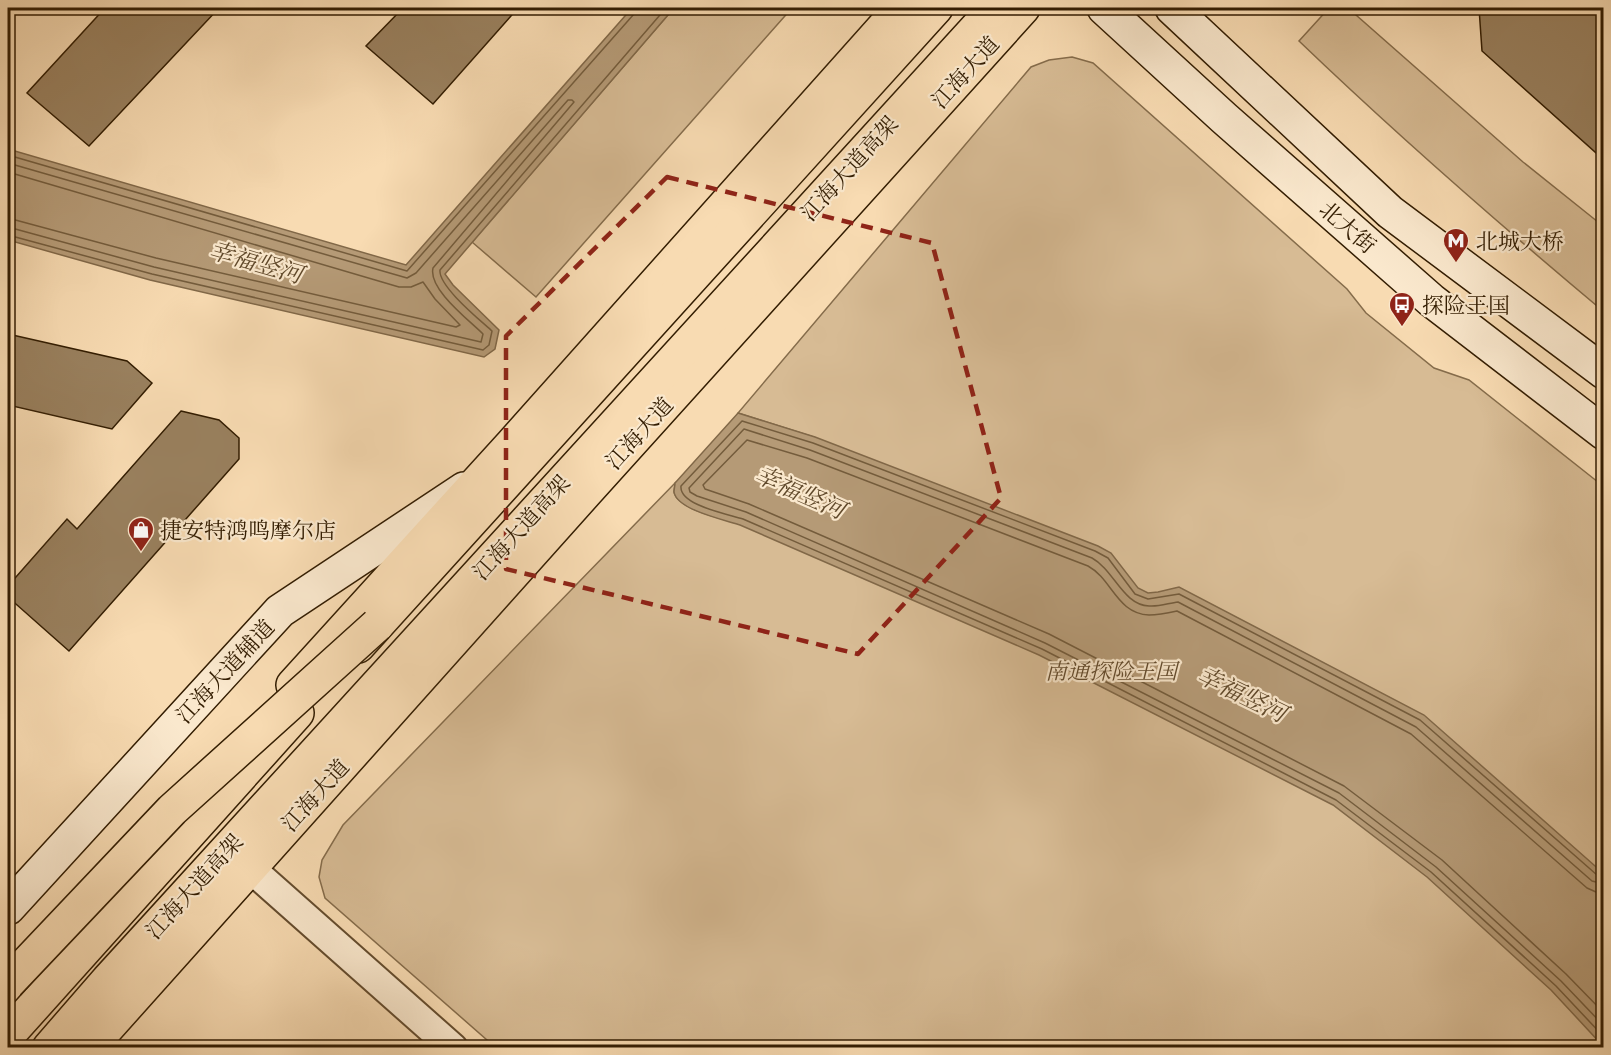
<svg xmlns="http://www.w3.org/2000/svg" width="1611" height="1055" font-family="'Gentium Book Plus','Noto Serif SC',serif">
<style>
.green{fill:#d7bb94;stroke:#856c4b;stroke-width:1.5}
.water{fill:#b59a76;stroke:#816848;stroke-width:1.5}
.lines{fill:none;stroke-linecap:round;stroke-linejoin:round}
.shore{stroke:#745c3c;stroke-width:1.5}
.building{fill:#99805e;stroke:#331d02;stroke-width:1.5}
.street-casing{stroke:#644c2e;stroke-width:32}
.secondary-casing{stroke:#331d02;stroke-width:36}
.primary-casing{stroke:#331d02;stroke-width:36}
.highway-casing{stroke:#331d02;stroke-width:36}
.street{stroke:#fae8cd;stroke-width:28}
.secondary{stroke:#fae8cd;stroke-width:33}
.primary{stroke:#f8dbb2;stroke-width:33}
.highway{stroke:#f8dbb2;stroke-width:33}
.highway-bridge-casing{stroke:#331d02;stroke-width:36;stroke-linecap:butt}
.highway-bridge{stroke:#f8dbb2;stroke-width:33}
.marked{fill:none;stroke:#8f2418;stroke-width:4.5;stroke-dasharray:12 8;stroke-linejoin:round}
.labels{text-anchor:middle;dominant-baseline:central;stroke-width:4.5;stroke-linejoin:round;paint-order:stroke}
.street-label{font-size:22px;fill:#331d02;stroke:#fae8cd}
.poi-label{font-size:22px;fill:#331d02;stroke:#fae8cd;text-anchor:start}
.park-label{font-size:22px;font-style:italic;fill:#644c2e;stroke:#fae8cd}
.water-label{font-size:24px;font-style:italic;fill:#60492b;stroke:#fae8cd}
</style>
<rect width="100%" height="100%" fill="#f8dbb2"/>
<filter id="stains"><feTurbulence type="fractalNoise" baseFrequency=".00333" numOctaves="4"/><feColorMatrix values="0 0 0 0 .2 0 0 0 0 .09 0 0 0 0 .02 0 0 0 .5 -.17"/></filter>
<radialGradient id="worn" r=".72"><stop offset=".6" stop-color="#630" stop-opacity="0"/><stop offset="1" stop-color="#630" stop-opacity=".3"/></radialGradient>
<!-- green -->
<path class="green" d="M674 8H792L536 297 472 242Z
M1329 8H1348L1523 162 1603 226V311C1499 224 1397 135 1299 41Z
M1072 57 1093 63 1347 289 1366 313 1434 368 1469 380 1603 486V1047H495L325 898 319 877 322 860 343 825 675 483C675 486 674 489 674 492 677 510 725 519 740 524L814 437 738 413 1031 67 1049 60Z"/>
<!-- water -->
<path class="water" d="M632 8H674L445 274 453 285 499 330 495 349 484 357 150 280 8 240V149L406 265Z
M738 413 815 437 1098 546 1111 553 1138 588 1148 593 1158 592 1179 587 1424 715 1603 873V1046L1551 990 1427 877 1333 805 1039 655 740 525C725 520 677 510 674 492 674 489 675 486 675 483Z"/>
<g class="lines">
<!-- shore -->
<path class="shore" d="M8 155 407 271 634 14 636 8
M8 163 407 278 416 273 568 100H572L574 102 433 268C428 289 469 320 483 334L481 342 154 267 8 227
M8 172 399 287H411L423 282 435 299 460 325 456 327 156 258 8 218
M8 235 152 274 483 350 489 345 492 331C480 320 438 286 440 270L666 8
M1604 877 1597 875 1420 720 1179 594 1148 599 1135 594 1108 558 1095 551 813 443 742 421 681 486C679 505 727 514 743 519L1042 649 1336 800 1431 872 1556 986 1604 1037
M1604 884 1592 881 1416 727 1178 602C1169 603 1159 607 1149 606 1123 605 1114 570 1092 558L810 450 744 429 689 488 690 492 697 496 746 512 1045 643 1339 793 1436 867 1561 981 1604 1026
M1604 893 1596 892 1587 888 1411 734 1177 611C1168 613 1159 615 1149 615 1117 614 1112 579 1088 566L807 458 747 440 703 485 705 489 749 504 1049 634 1344 786 1442 860 1566 974 1604 1013"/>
</g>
<!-- building -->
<path class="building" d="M105 8H219L89 146 27 93Z
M403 8H518L433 104 366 46Z
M1479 8H1604V160L1482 51Z
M8 334 127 361 152 383 112 429 8 405Z
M181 411 219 420 239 438V459L69 651 8 597V586L67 519 77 529Z"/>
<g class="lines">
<defs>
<path id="street" d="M250 868 453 1048"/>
<path id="secondary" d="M1104 8 1224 118 1431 300 1604 433
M1172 8 1390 212 1604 372
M8 908 280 611 464 489"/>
<path id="primary" d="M293 685 512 444 901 8
M89 1048 586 492 1023 8"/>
<path id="highway" d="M358 646 936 8
M8 1035 297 713
M49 1048 108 980 995 8"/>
</defs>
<!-- street casing -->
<use href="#street" class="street-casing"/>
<!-- secondary casing -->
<use href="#secondary" class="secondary-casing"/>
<!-- primary casing -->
<use href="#primary" class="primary-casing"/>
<!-- highway casing -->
<use href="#highway" class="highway-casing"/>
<!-- street -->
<use href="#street" class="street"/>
<!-- secondary -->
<use href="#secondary" class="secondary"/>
<!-- primary -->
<use href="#primary" class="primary"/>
<!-- highway -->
<use href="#highway" class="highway"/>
<defs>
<path id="highway-bridge" d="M8 983 172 810 377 625"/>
</defs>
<!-- highway-bridge casing -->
<use href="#highway-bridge" class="highway-bridge-casing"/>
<!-- highway-bridge -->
<use href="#highway-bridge" class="highway-bridge"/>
</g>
<!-- marked area -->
<path class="marked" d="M667 177 932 243 1001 498 858 654 506 569V336Z"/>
<!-- icons -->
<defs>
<symbol id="metro-pin" viewBox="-11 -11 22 30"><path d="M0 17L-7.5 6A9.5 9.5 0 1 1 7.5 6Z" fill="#8f2418" stroke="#fae8cd"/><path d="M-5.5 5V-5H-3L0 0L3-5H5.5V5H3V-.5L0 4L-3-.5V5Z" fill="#fff"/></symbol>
<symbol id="bus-pin" viewBox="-11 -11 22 30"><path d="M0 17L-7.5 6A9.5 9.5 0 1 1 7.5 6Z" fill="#8f2418" stroke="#fae8cd"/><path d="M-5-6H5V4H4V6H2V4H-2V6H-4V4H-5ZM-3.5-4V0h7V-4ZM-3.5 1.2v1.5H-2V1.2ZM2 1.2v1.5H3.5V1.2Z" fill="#fff"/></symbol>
<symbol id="shop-pin" viewBox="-11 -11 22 30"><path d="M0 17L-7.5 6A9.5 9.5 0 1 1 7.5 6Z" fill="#8f2418" stroke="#fae8cd"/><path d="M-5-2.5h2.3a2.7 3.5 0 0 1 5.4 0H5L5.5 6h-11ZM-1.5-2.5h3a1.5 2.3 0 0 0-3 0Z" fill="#fff"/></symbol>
</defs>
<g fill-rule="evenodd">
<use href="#metro-pin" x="1441" y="226" width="30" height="40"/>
<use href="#bus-pin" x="1387" y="290" width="30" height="40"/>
<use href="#shop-pin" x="126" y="515" width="30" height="40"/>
</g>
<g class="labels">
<!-- street labels -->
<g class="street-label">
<text transform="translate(965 72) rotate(-48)">江海大道</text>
<text transform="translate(849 168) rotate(-48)">江海大道高架</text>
<text transform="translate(1348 227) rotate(41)">北大街</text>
<text transform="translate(639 433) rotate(-48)">江海大道</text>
<text transform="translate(521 527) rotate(-48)">江海大道高架</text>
<text transform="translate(225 671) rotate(-47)">江海大道辅道</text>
<text transform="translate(315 795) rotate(-48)">江海大道</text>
<text transform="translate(194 886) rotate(-48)">江海大道高架</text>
</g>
<!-- poi labels -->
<g class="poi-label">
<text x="1476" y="241">北城大桥</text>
<text x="1422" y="305">探险王国</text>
<text x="160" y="530">捷安特鸿鸣摩尔店</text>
</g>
<!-- park labels -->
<g class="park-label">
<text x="1111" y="671">南通探险王国</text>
</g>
<!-- water labels -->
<g class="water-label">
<text transform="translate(256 262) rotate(16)">幸福竖河</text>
<text transform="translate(800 492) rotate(24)">幸福竖河</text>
<text transform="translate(1242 694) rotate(26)">幸福竖河</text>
</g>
</g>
<!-- margin -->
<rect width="1611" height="1055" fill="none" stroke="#f8dbb2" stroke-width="30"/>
<rect x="9" y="9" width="1593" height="1037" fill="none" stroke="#331d02" stroke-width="3"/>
<rect x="15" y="15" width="1581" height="1025" fill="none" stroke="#331d02" stroke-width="1.5"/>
<rect width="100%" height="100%" filter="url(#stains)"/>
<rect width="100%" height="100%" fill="url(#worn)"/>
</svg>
